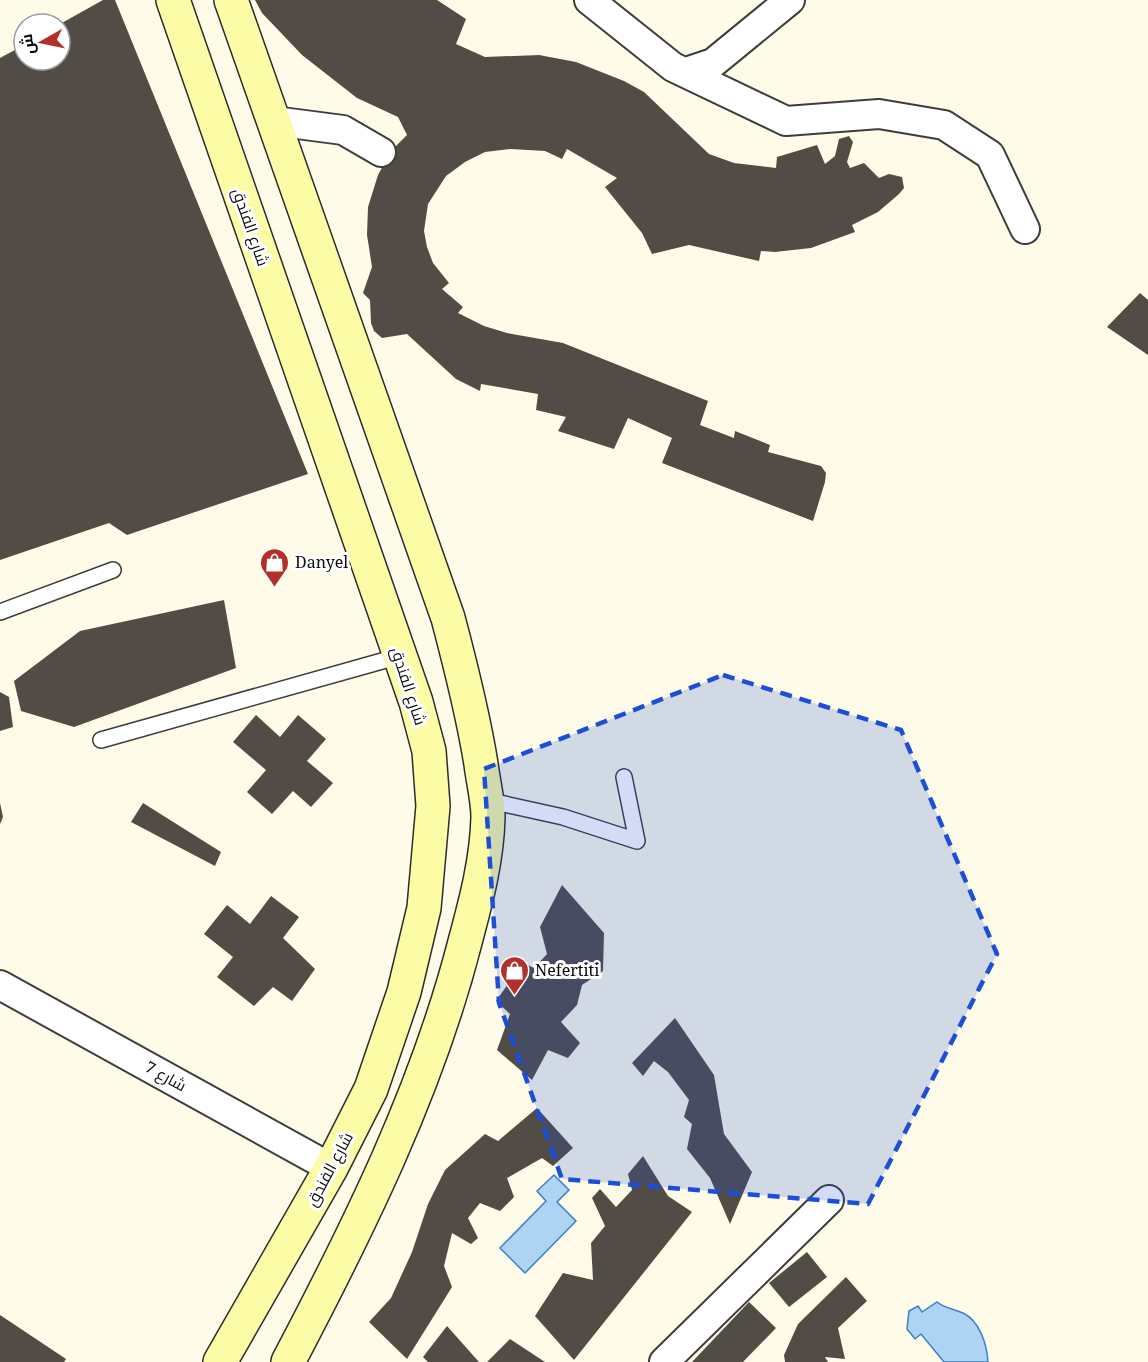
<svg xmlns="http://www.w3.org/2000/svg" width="1148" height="1362" font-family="'Noto Serif',Cairo,serif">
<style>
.water{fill:#afd3f3;stroke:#3a80c7;stroke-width:1.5}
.building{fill:#524c47}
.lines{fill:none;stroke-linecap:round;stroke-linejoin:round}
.lane-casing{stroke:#3d3d3d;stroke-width:18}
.street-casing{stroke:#3d3d3d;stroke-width:32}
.secondary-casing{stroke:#2c2c2c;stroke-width:36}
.lane{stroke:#fff;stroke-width:15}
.street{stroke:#fff;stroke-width:28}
.secondary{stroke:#fcfba6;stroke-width:33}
.marked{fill:#1d4ed8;fill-opacity:0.2;stroke:#1d4ed8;stroke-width:4.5;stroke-dasharray:12 8;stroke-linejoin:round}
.labels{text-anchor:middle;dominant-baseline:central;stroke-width:6;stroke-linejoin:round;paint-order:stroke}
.street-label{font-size:16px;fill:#0a0a0a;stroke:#fff}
.poi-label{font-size:16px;fill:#0a0a0a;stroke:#fff;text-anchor:start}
</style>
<rect width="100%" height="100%" fill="#fefce8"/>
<!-- water -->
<path class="water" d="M554 1175 569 1190 557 1202 576 1221 525 1273 500 1248 546 1201 537 1191Z
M937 1302C944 1308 954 1309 963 1313 980 1321 987 1345 988 1362H944L921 1334 915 1339 907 1329 909 1311 918 1306 922 1312Z"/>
<!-- building -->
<path class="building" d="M103 0H115L308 474 127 535 109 523 0 560V58L24 45V60H60V24Z
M255 0H437L466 19 456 44 485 57 539 55 576 62 624 81 644 92 709 154 734 163 776 168 777 157 817 145 825 164 835 156 839 139 849 136 853 142 847 162 850 168 864 163 879 178 889 174 902 177 904 188 899 194 878 212 852 225 855 232 811 248 775 252 761 251 759 261 689 245 652 254 642 233 605 187 617 178 567 149 562 159 545 151 511 149 485 152 465 162 446 176 428 204 424 231 427 247 433 263 449 283 442 289 463 307 458 313 484 326 507 333 563 343 708 401 700 425 734 438 735 431 770 445 768 452 821 466 826 473 825 482 813 521 662 463 672 438 628 418 614 449 558 431 566 417 536 410 538 394 481 384 480 391 456 379 407 334 382 338 374 331 371 323 370 300 363 293 372 267 367 235 368 207 378 175 391 151 407 135 398 117 357 98 302 55 262 13Z
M1140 293 1148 300V355L1107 327Z
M224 600 236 668 74 727 21 711 14 681 80 631Z
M0 692 9 697 13 727 0 731Z
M256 715 280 737 298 715 326 739 307 761 333 783 311 807 293 791 272 814 247 792 266 770 233 742Z
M0 803 3 817 0 824Z
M143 803 221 852 215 866 131 822Z
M562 885 604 933 603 971 582 985 577 1005 561 1022 580 1043 568 1058 548 1050 532 1080 497 1050 510 1014 496 1001 523 963 534 968 547 954 540 927Z
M271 896 299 917 283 938 315 969 292 1001 273 987 254 1006 217 977 233 957 204 934 227 905 250 924Z
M675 1018 714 1075 724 1134 752 1172 730 1224 710 1178 687 1149 692 1124 684 1117 689 1100 668 1072 654 1061 643 1076 632 1063Z
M537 1108 573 1148 553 1166 542 1158 507 1178 514 1197 500 1211 480 1203 468 1218 478 1238 471 1244 452 1233 444 1266 452 1287 407 1359 369 1322 391 1298 412 1252 428 1204 445 1170 485 1134 498 1141Z
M643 1156 668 1196 692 1212 574 1360 535 1316 563 1273 593 1280 591 1243 605 1226 592 1198 600 1189 616 1207 632 1190 628 1174Z
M807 1252 827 1277 789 1307 769 1283Z
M846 1277 867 1301 838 1328 845 1359 825 1357 828 1362H785L784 1355 798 1324Z
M749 1302 776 1328 743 1362H692Z
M0 1315 66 1359 64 1362H0Z
M447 1326 479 1362H428L423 1357Z
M510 1339 545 1362H487Z"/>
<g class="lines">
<defs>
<path id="lane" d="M0 612 113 570
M101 740 400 656
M486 800 563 817 637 841 624 777"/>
<path id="street" d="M589 0 673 67 786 121 879 114 944 125 990 155 1025 229
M686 72 713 63 790 0
M274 121 343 130 381 152
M0 985 331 1168
M664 1362 829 1200"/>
<path id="secondary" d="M173 0 416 702 429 751 433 806 424 908 404 992 371 1089 331 1168 220 1362
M231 0 448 618C461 667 473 714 481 764 483 781 488 800 488 817 487 860 476 901 465 942 427 1090 359 1227 288 1362"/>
</defs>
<!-- lane casing -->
<use href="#lane" class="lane-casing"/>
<!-- street casing -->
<use href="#street" class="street-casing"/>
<!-- secondary casing -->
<use href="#secondary" class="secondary-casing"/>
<!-- lane -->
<use href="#lane" class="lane"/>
<!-- street -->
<use href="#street" class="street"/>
<!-- secondary -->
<use href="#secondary" class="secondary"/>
</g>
<!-- marked area -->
<path class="marked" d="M723 675 901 730 997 954 868 1204 562 1179 499 1003 484 769Z"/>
<!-- icons -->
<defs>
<symbol id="shop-pin" viewBox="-11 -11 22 30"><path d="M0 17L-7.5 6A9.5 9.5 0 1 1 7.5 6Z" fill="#b33029" stroke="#fff"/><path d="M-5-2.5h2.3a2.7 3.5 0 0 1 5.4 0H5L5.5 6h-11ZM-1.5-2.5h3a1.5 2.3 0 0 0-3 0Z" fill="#fff"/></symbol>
</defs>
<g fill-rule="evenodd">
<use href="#shop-pin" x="258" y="546" width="33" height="45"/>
<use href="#shop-pin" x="498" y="954" width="33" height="45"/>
</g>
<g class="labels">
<!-- street labels -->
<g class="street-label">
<text transform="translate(251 227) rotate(71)">شارع الفندق</text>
<text transform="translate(409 686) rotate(72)">شارع الفندق</text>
<text transform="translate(166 1076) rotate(29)">شارع 7</text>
<text transform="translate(329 1169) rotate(-62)">شارع الفندق</text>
</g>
<!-- poi labels -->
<g class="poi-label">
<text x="295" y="562">Danyel</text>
<text x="535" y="970">Nefertiti</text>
</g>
</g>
<!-- north arrow -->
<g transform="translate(42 42) rotate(261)"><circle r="28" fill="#ffffff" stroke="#9d9d9d" stroke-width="1.5"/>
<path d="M0-4.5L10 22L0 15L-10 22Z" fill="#b33029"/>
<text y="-9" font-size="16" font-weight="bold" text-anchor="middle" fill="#0a0a0a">ش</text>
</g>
</svg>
